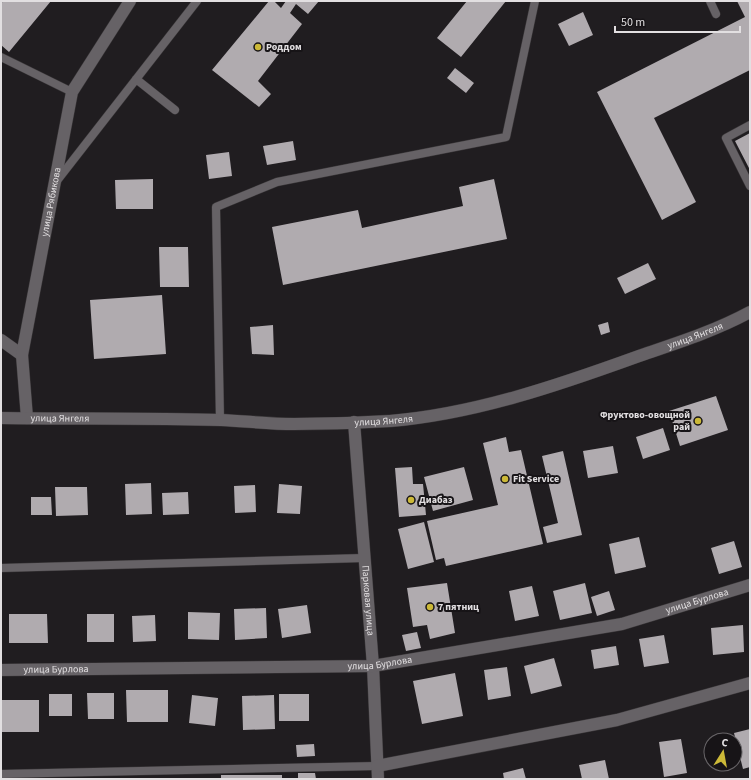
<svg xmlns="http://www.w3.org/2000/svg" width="751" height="780" font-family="'Source Sans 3',sans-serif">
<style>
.building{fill:#b0abaf}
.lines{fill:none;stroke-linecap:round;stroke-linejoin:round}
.lane-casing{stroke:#3a3739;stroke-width:9}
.street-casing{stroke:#3a3739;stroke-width:13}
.secondary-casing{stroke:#3a3739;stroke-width:13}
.lane{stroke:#666266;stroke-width:8}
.street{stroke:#666266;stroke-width:12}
.secondary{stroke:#666266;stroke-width:12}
.poi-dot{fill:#ccb938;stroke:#171417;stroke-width:1.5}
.labels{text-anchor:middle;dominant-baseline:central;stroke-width:4;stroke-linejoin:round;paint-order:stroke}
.poi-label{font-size:10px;font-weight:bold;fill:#e2dfe1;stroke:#171417;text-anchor:start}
.street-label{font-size:10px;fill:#e2dfe1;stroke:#171417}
</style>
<rect width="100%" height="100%" fill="#201d20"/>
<!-- building -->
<path class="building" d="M3 1H51L9 52 1 45V4Z
M269 1H274L281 8 286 1H319L308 14 296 4 290 13 302 24 258 81 271 94 259 107 212 70Z
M467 1H506L461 57 437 38Z
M737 1H750V70L654 118 696 202 662 220 597 92 745 17Z
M583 12 593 35 569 46 558 24Z
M455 68 474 83 466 93 447 78Z
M750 133V170L735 141Z
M293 141 296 160 267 165 263 146Z
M229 152 232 176 209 179 206 155Z
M153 179V209H116L115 180Z
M494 179 507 239 283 285 272 227 358 210 362 228 463 206 459 187Z
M159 247H188L189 287H160Z
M648 263 656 279 625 294 617 278Z
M162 295 166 354 94 359 90 300Z
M608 322 610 332 601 335 598 325Z
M273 325 274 355 252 354 250 327Z
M716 396 728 430 680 446 669 411Z
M663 428 670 450 643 459 636 437Z
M506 437 509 452 521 450 543 544 446 566 444 558 436 560 427 521 498 505 483 443Z
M613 446 618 473 588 478 583 451Z
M563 451 582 535 547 543 543 527 558 523 542 456Z
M412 467 413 484H423L426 515 399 517 395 468Z
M464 467 473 500 433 511 424 477Z
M151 483 152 514 126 515 125 484Z
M279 484 302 486 300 514 277 513Z
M255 485 256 512 235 513 234 486Z
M55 487H87L88 515 56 516Z
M188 492 189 514 163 515 162 493Z
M31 497H51L52 515H31Z
M424 522 434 562 408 569 398 529Z
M639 537 646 567 615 574 609 544Z
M734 541 742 567 719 574 711 548Z
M447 583 455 633 430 639 427 625 413 627 407 588Z
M585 583 592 613 560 620 553 591Z
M532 586 539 616 515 621 509 591Z
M609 591 615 610 597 616 591 597Z
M307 605 311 633 282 638 278 609Z
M266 608 267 638 235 640 234 609Z
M188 612 220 613 219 640 188 639Z
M9 614H47L48 643H9Z
M87 614H114V642H87Z
M155 615 156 641 133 642 132 616Z
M743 625 744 652 713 655 711 628Z
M417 632 421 648 406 651 402 635Z
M664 635 669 663 644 667 639 639Z
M616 646 619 665 594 669 591 650Z
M554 658 562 686 531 694 524 666Z
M507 667 511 696 488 700 484 670Z
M455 673 463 716 422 724 413 681Z
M126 690H168V722H127Z
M87 693H114V719H88Z
M49 694H72V716H49Z
M279 694H309V721H279Z
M192 695 218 698 215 726 189 723Z
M274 695 275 729 243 730 242 696Z
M1 700H39V732H1Z
M750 729V767L743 769 734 733Z
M681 739 687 773 664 777 659 742Z
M314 744 315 756 297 757 296 745Z
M605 760 609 779H582L579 765Z
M523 768 526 779H504L503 773Z
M298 773H315L316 779H298Z
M221 775H282V779H221Z"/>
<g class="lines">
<defs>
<path id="lane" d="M710 1 716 14
M1 57 72 92
M136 79 175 110
M750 125 726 138 750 186
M56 182 197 1
M220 420 216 207 277 182 506 137 535 1
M1 568 364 558
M1 774 377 766"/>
<g id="street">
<path d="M1 340 22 355"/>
<path id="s1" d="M27 418 22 355 72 92 130 1"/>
<path id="s2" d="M354 422 373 666 378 779"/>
<path id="s3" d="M1 670 373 666 622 624 750 585"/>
<path d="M377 766 617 720 750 683"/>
</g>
<g id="secondary">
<path id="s4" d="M1 418C74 419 148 418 221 420 245 421 269 424 294 424 325 424 358 423 390 421 475 414 559 385 639 356 677 343 715 331 750 312"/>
</g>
</defs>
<!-- lane casing -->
<use href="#lane" class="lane-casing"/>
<!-- street casing -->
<use href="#street" class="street-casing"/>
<!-- secondary casing -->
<use href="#secondary" class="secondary-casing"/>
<!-- lane -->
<use href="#lane" class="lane"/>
<!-- street -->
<use href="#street" class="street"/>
<!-- secondary -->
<use href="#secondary" class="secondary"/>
</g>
<!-- markers -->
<g class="poi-dot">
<circle cx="258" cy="47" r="4"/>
<circle cx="698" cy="421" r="4"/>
<circle cx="505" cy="479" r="4"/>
<circle cx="411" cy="500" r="4"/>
<circle cx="430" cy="607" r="4"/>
</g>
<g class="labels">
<!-- poi labels -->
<g class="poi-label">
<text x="266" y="47">Роддом</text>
<text x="690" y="415" text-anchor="end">Фруктово-овощной<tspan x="690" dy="12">рай</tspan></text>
<text x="513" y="479">Fit Service</text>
<text x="419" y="500">Диабаз</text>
<text x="438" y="607">7 пятниц</text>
</g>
<!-- street labels -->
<g class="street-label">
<text stroke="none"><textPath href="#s1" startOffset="219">улица Рябикова</textPath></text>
<text stroke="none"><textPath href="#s4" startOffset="707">улица Янгеля</textPath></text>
<text stroke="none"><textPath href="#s4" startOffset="59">улица Янгеля</textPath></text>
<text stroke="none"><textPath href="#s4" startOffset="383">улица Янгеля</textPath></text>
<text stroke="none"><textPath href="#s2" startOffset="179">Парковая улица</textPath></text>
<text stroke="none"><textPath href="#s3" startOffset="703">улица Бурлова</textPath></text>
<text stroke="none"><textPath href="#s3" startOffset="379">улица Бурлова</textPath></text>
<text stroke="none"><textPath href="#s3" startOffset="55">улица Бурлова</textPath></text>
</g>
</g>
<!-- border -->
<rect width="751" height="780" fill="none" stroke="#e2dfe1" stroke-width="4"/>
<!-- north arrow -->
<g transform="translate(723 752) rotate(11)"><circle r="19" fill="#171417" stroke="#686568"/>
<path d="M0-3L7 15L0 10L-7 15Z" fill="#ccb938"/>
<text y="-6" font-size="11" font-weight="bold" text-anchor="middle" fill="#e2dfe1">С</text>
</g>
<!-- scale -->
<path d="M615 26v6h125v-6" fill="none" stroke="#e2dfe1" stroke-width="2"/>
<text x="621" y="26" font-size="12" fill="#e2dfe1" stroke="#171417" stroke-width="3" paint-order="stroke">50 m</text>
</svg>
